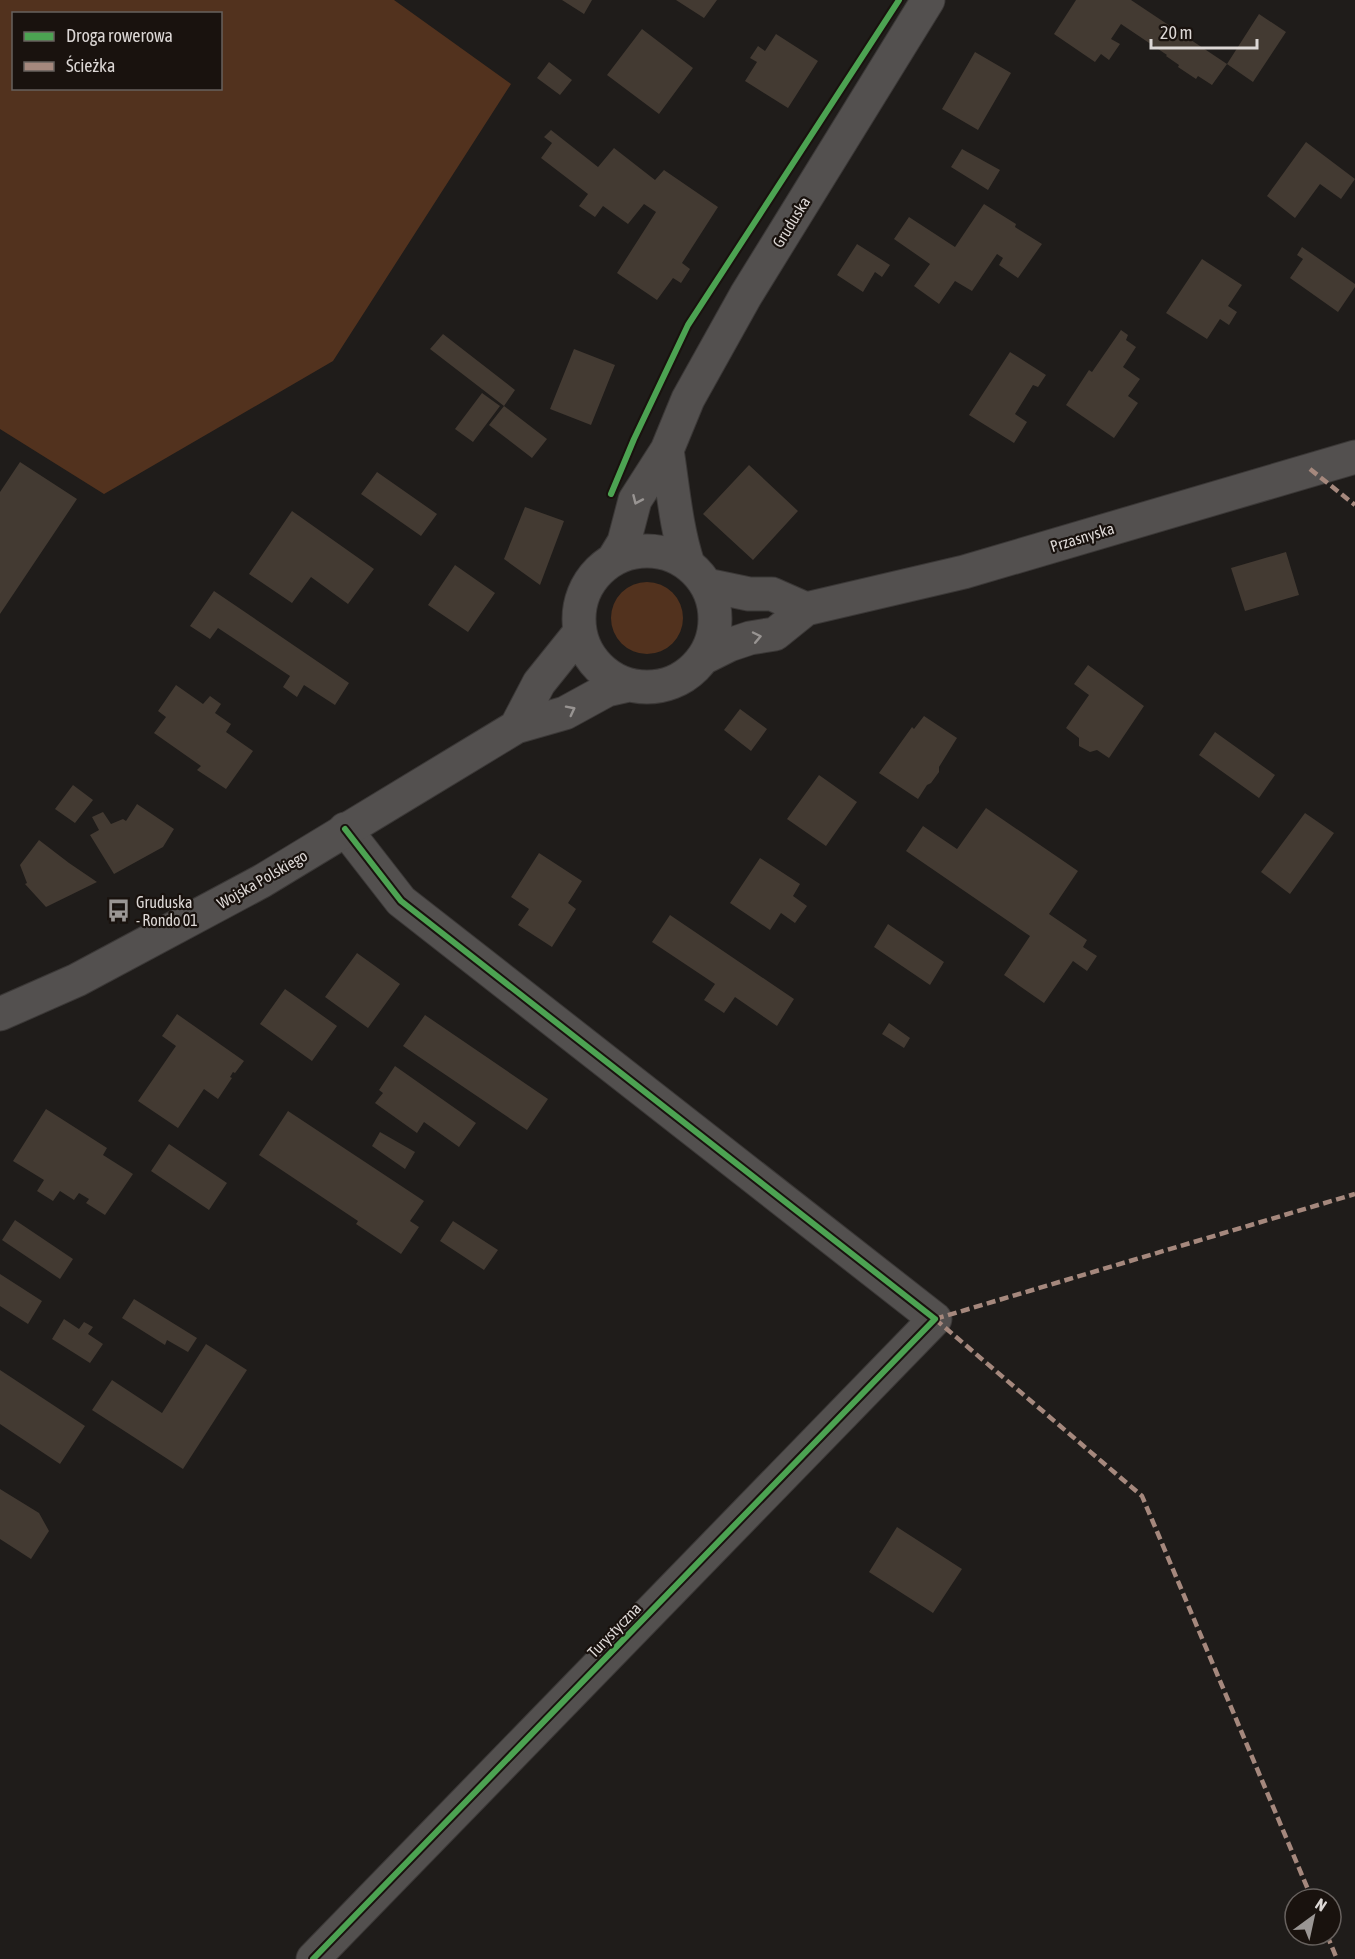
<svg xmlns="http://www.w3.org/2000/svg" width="1355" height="1959" font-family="'Asap Condensed',sans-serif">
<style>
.green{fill:#52321e;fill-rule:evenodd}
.building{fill:#433a32}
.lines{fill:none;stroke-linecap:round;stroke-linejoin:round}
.street-casing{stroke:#3b3837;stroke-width:35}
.secondary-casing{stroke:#3b3837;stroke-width:35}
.street{stroke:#53504f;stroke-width:33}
.secondary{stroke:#53504f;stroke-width:33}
.quiet{stroke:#a5887d;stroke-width:4.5;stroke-dasharray:9 4.5;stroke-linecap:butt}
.cycleway-casing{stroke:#19120e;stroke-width:10}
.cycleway{stroke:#4ca352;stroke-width:6}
.oneway{stroke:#989492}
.labels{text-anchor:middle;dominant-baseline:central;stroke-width:4.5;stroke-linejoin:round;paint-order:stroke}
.street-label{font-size:16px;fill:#dcd7d5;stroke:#19120e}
.poi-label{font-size:16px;fill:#dcd7d5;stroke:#19120e;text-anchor:start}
</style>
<rect width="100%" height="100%" fill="#1f1c1a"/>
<!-- green -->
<path class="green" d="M0 0H394L511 84 333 361 104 494 0 429ZM14 14H220V88H14Z
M611 618a36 36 0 1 1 72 0a36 36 0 1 1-72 0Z"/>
<!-- building -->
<path class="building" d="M562 0H592L584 14Z
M676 0H717L704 18Z
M1076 0H1131L1227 64 1212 85 1198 76 1196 79 1178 67 1179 65 1166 56 1167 55 1121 24 1111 39 1120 44 1109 60 1101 54 1095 62 1054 34Z
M1259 14 1286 32 1253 82 1227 64Z
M642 29 693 68 659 114 607 75Z
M776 34 818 61 788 108 745 81 757 62 750 58 758 46 765 51Z
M975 52 1011 73 978 130 942 109Z
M549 62 572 80 560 95 537 78Z
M551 130 598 167 614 148 655 180 664 170 718 207 682 263 690 269 681 283 673 278 657 300 617 273 656 212 644 204 628 224 603 206 595 217 579 206 588 194 541 158 552 143 544 137Z
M1306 142 1355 179 1341 199 1320 184 1295 218 1267 196Z
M962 149 1000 170 988 190 951 167Z
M984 204 1016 224 1015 227 1042 244 1018 278 999 265 1003 258 997 254 972 291 955 281 939 304 914 286 930 264 894 239 909 217 955 247Z
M857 244 890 265 882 277 875 272 863 292 837 275Z
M1302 247 1355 284V287L1338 312 1290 278 1303 259 1297 255Z
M1202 259 1242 285 1228 306 1237 312 1229 325 1220 319 1207 339 1166 313Z
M1121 330 1128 335 1126 340 1136 347 1123 367 1140 379 1128 396 1138 403 1114 438 1066 405 1089 370 1092 372Z
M443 334 515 390 504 406 547 439 532 458 489 425 504 406 430 349Z
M574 349 615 365 591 425 550 409Z
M1010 352 1046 375 1038 387 1033 385 1015 414 1027 422 1014 443 969 415Z
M482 393 500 406 473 442 455 429Z
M20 462 77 499 0 614V492Z
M749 465 798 511 753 560 703 514Z
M377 472 437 514 421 536 361 494Z
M525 507 564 521 540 585 504 559Z
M292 511 374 569 348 604 311 577 292 603 249 574Z
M1286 552 1299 595 1245 611 1231 568Z
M455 565 495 593 468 632 428 605Z
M214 591 349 683 335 705 304 685 297 697 283 687 290 676 218 628 210 639 190 626Z
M1088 665 1144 706 1109 758 1097 750 1090 752 1079 746V738L1066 728 1089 695 1074 684Z
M176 685 203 704 210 696 221 704 215 713 231 724 226 732 253 751 226 789 197 770 201 766 154 733 166 717 158 711Z
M740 709 767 729 751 751 724 730Z
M924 716 957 738 939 767V772L931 783 927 785 918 799 879 773 912 727 914 729Z
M1215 732 1275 775 1259 798 1199 755Z
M819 775 857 802 826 846 787 819Z
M73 785 93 800 75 823 55 809Z
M137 804 174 829 163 847 114 874 90 835 99 830 92 817 103 812 111 824 123 819 126 821Z
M986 808 1078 871 1049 914 1087 940 1083 947 1097 956 1087 971 1073 961 1044 1003 1004 975 1030 936 906 851 923 826 957 849Z
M1305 813 1334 833 1290 894 1261 872Z
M39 840 69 863 97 882 46 907 25 884 27 883 20 865Z
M539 853 582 881 568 903 576 909 552 947 518 925 529 909 511 897Z
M760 858 800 884 793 896 807 906 795 923 781 913 770 930 730 903Z
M670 915 794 999 777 1026 735 997 724 1013 704 1000 715 984 652 942Z
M888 924 944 962 930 985 874 947Z
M357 953 400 984 368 1028 325 997Z
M285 989 337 1026 312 1061 260 1024Z
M177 1014 244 1061 235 1073 233 1072 230 1077 232 1078 218 1099 204 1089 178 1128 138 1101 176 1046 162 1036Z
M425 1015 548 1099 527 1130 403 1046Z
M889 1023 910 1038 904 1048 882 1034Z
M395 1066 476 1123 459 1147 424 1122 417 1133 375 1103 383 1093 379 1090Z
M46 1109 107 1148 103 1155 133 1174 105 1215 86 1203 89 1199 79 1193 74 1200 60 1191 53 1201 37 1191 44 1180 13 1161Z
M288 1111 424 1201 410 1221 419 1227 401 1254 356 1224 358 1221 259 1155Z
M380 1132 415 1152 405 1169 372 1146Z
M169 1144 227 1183 209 1210 151 1171Z
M15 1220 73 1259 60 1279 2 1240Z
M453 1221 498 1250 484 1270 440 1241Z
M0 1274 42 1301 28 1324 0 1306Z
M134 1299 197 1338 188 1352 167 1340 165 1345 122 1318Z
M64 1319 79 1329 84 1322 93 1327 88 1334 103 1344 90 1363 52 1339Z
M206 1344 247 1370 183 1469 92 1410 112 1380 162 1413Z
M0 1370 85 1426 60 1464 0 1424Z
M0 1489 39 1513 49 1531 31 1559 0 1539Z
M897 1527 962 1569 933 1613 869 1572Z"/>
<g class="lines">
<defs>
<path id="street" d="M313 1959 935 1319 401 901 345 829"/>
<path id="secondary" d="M667 450C673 488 676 528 688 564
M579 619a68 68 0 1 1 136 0a68 68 0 1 1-136 0Z
M613 560 624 542 635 500 667 450 688 399 746 295 928 0
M706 585 749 594H772L806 609
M703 658 729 645 750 638 775 634 806 609 964 572 1355 457
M516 727 539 683 580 632
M0 1014 77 980 262 881 516 727 565 713 607 690 629 685"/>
</defs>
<!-- street casing -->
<use href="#street" class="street-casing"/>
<!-- secondary casing -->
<use href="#secondary" class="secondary-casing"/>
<!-- street -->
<use href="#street" class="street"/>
<!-- secondary -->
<use href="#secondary" class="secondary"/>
<!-- quiet -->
<path class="quiet" d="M1310 469 1355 505
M935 1319 1142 1496 1312 1899
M935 1319 1355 1194
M1327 1935 1337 1959"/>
<defs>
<path id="cycleway" d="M611 494 634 439 688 325 899 0
M313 1959 935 1319 401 901 345 829"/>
</defs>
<!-- cycleway casing -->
<use href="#cycleway" class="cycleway-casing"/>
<!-- cycleway -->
<use href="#cycleway" class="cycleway"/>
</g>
<!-- one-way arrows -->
<defs><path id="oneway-chevron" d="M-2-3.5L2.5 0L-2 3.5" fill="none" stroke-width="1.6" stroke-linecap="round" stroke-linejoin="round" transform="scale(1.5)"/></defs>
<g class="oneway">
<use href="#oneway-chevron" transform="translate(637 500) rotate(114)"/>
<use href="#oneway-chevron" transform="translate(757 637) rotate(-12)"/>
<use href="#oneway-chevron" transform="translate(571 710) rotate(-27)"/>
</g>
<!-- icons -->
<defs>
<symbol id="bus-bare" viewBox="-9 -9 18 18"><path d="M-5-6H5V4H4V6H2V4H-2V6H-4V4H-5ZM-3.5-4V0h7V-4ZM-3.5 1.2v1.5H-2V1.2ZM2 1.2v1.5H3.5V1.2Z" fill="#9a9694" stroke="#19120e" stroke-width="2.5" paint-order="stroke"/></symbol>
</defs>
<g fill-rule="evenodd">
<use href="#bus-bare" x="102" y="894" width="33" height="33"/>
</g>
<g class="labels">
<!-- street labels -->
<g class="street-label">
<text transform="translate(791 222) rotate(-58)">Gruduska</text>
<text transform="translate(1082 537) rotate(-17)">Przasnyska</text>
<text transform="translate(262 879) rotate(-30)">Wojska Polskiego</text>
<text transform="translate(614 1630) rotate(-46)">Turystyczna</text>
</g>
<!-- poi labels -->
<g class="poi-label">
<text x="136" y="902">Gruduska<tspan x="136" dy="18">- Rondo 01</tspan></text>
</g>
</g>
<!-- legend -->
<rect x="12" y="12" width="210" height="78" fill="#19120e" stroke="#67615e" stroke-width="1.5"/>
<rect x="24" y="32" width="30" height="9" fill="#4ca352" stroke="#67615e" stroke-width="1.5"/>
<text x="66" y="42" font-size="18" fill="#dcd7d5">Droga rowerowa</text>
<rect x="24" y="62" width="30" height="9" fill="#a5887d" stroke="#67615e" stroke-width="1.5"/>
<text x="66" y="72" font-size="18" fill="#dcd7d5">Ścieżka</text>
<!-- north arrow -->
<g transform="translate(1313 1917) rotate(33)"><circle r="28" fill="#19120e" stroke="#67615e" stroke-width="1.5"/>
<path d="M0-4.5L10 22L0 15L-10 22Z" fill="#9a9694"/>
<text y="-9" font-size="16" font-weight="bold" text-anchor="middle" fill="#dcd7d5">N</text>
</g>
<!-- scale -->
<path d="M1151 39v9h106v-9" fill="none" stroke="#dcd7d5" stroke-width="3"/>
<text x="1160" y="39" font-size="18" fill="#dcd7d5" stroke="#19120e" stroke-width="4.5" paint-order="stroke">20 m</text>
</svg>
